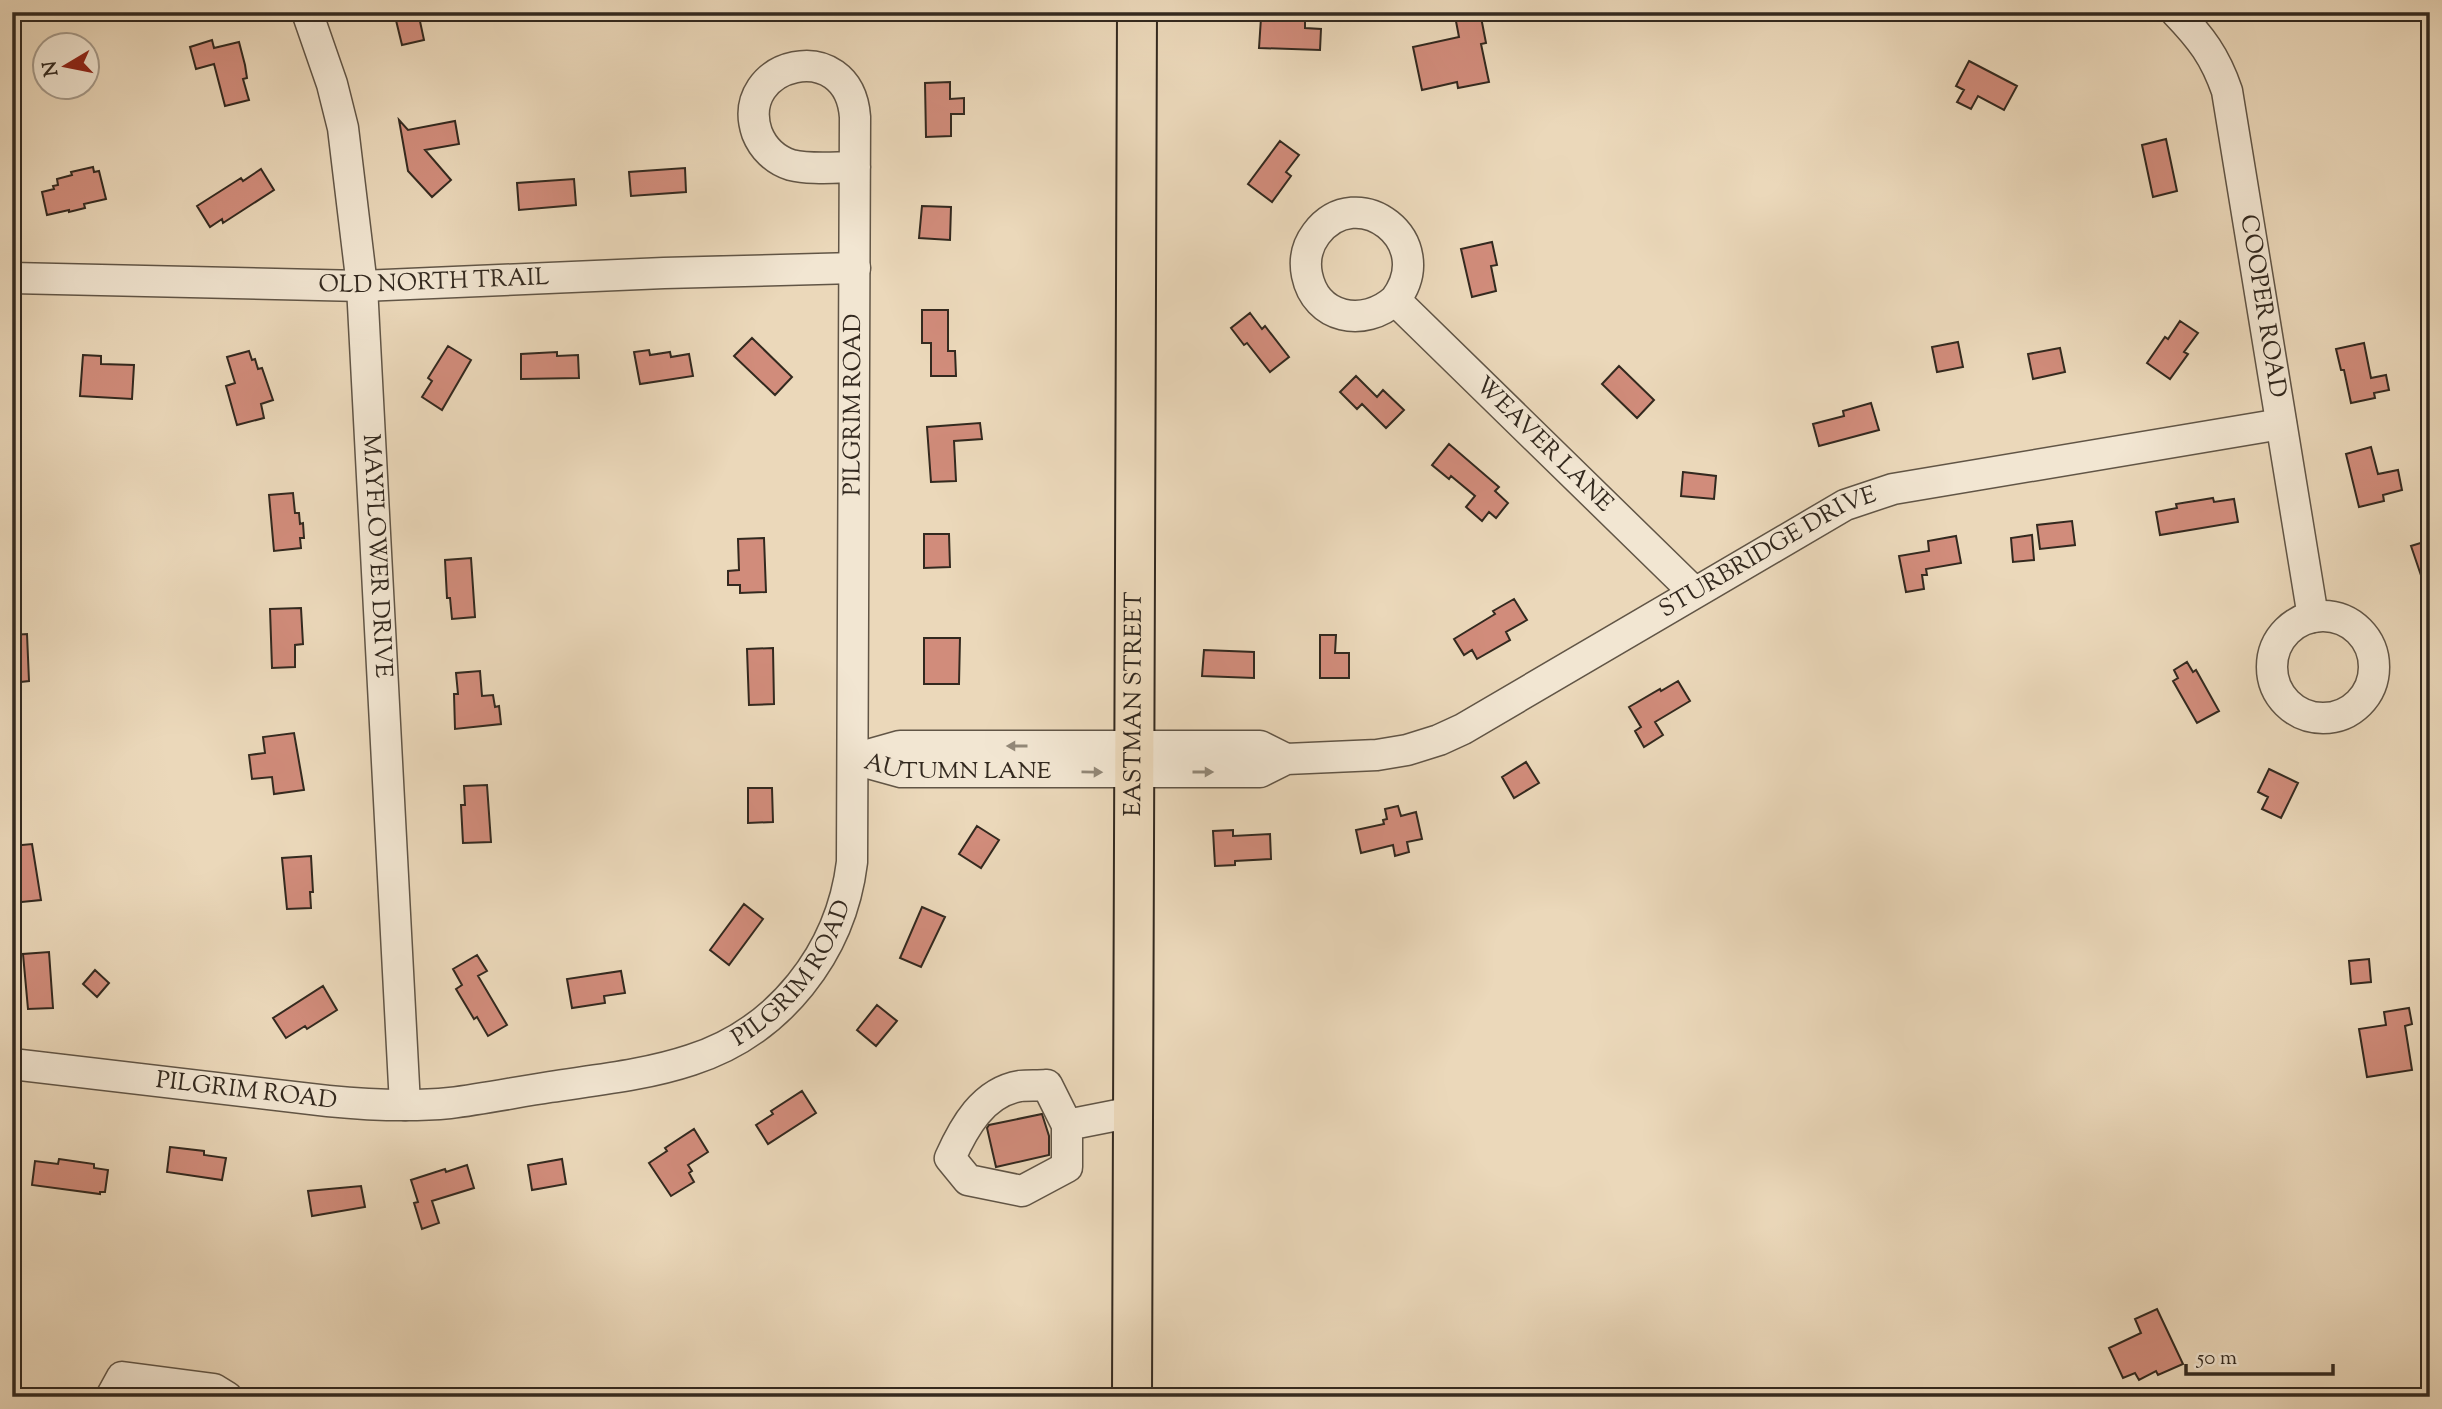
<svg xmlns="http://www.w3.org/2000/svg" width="2442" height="1409" font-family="'Sorts Mill Goudy',serif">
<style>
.building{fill:#d18c7b;stroke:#33291f;stroke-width:2}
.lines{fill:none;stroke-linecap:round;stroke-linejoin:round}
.minor-casing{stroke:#615546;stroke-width:33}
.major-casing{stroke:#33291f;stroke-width:42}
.minor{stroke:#f2e6d2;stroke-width:30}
.major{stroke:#ebd8ba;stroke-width:38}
.oneway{fill:#928878}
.labels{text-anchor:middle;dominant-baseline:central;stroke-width:5;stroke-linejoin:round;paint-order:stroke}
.street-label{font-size:24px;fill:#33291f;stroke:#f2e6d2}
</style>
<rect width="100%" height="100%" fill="#ebd8ba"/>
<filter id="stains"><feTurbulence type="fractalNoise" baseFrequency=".00286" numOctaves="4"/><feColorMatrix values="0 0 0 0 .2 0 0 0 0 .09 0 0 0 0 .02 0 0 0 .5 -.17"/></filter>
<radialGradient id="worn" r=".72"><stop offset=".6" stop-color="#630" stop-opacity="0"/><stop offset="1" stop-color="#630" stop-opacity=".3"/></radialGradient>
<!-- building -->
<path class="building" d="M394 12H418L424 40 402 45Z
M1472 12H1480L1486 43 1481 44 1489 82 1458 88 1457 82 1422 90 1413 47 1459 37 1455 16Z
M1287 14 1305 15V28L1321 29 1320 50 1259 48 1261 18 1287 19Z
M212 40 214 48 239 42 245 65 247 78 243 79 249 100 225 106 214 64 196 69 190 47Z
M1969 61 2017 86 2004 110 1978 96 1971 109 1957 102 1964 90 1956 86Z
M950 82V99L964 98V114H951V136L926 137 925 83Z
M399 120 408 130 455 121 459 144 425 150 451 180 432 197 408 171Z
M2166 139 2177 191 2153 197 2142 145Z
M1280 141 1299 155 1286 172 1291 176 1272 202 1248 184Z
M93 167 94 172 99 171 106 199 84 204 85 208 69 212V210L47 215 42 192 54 189 53 186 58 185 57 179 72 175 71 172Z
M685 168 686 192 631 196 629 172Z
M261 169 274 190 223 223 222 219 210 227 197 206 241 178 243 181Z
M574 179 576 205 519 210 517 183Z
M922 206 951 207 950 240 919 238Z
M1492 242 1497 265 1491 266 1496 291 1472 297 1461 249Z
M922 310H948V351H955L956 376H931V343H922Z
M1250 313 1262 329 1265 326 1289 357 1270 372 1247 343 1244 345 1231 328Z
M2180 321 2198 333 2184 352 2188 354 2170 379 2147 363 2165 337 2168 339Z
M752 338 792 377 775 395 734 356Z
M1958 342 1963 367 1937 372 1932 347Z
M2364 343 2371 378 2386 375 2389 390 2374 393 2375 398 2351 403 2344 370H2341L2336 349Z
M448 346 471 360 442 410 422 397 432 381 428 378Z
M2060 348 2065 372 2033 379 2028 354Z
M649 350 650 355 670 352 671 357 689 354 693 376 640 384 634 352Z
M249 351 252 360 255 359 258 369 262 368 273 400 261 404 264 418 237 425 226 386 235 383 227 357Z
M557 352V356L578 355 579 378 521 379V354Z
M83 355 101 356V364L134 365 132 399 80 396Z
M1619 366 1654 400 1637 418 1602 384Z
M1356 376 1377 397 1383 390 1404 410 1386 428 1362 404 1357 409 1340 392Z
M1871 403 1879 430 1819 446 1813 424 1844 416 1843 411Z
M980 423 982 439 954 441 956 481 931 482 927 427Z
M1449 444 1499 487 1495 491 1508 503 1496 518 1489 512 1482 521 1466 507 1475 496 1451 476 1449 479 1432 465Z
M2371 447 2378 474 2398 470 2402 490 2383 495 2384 501 2359 507 2346 454Z
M1683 472 1716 476 1714 499 1681 496Z
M293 493 295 513H299L300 524 303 523 304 538H300L301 548 274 551 269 495Z
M2213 498 2214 502 2234 499 2238 522 2160 535 2156 512 2177 508 2176 504Z
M2072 521 2075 545 2040 549 2037 525Z
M924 534H949L950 567 924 568Z
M2032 535 2034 560 2013 562 2011 538Z
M1956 536 1961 563 1926 569 1927 575H1922L1924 589 1906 592 1899 556 1929 551 1928 541Z
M764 538 766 592 740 593V585H728V571L739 570 738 539Z
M2430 540V592L2427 593 2411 546Z
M471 558 475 617 452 619 450 598H447L445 560Z
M1514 599 1527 620 1506 632 1510 640 1477 659 1472 650 1464 655 1454 639 1495 614 1493 611Z
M301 608 303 644 295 645V667L272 668 270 609Z
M27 634 29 681 12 683V635Z
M1320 635H1336L1335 653H1349V678H1320Z
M924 638H960L959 684H924Z
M773 648 774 704 749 705 747 649Z
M1204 650 1254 652V678L1202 676Z
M2187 662 2193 672 2196 670 2219 711 2197 723 2173 681 2178 678 2174 670Z
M480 671 482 696 493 695 495 707 499 706 501 724 455 729 454 694H458L456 673Z
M1678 681 1690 701 1655 722 1663 735 1644 747 1635 731 1641 727 1629 707 1660 689 1661 691Z
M294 733 304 790 274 794 272 777 252 779 249 755 265 753 263 737Z
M1526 762 1539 783 1514 798 1502 777Z
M2269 769 2298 783 2281 818 2262 809 2268 797 2258 792Z
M487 785 491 842 463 843 461 805H465L464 786Z
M748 788H772L773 822 748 823Z
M1398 806 1401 816 1416 812 1422 839 1407 842 1409 852 1395 856 1393 845 1361 853 1356 830 1384 824 1383 820 1387 819 1385 809Z
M977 826 999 840 981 868 959 854Z
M1233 830V836L1270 834 1271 859 1235 861V865L1215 866 1213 831Z
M32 844 41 900 12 903V846Z
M311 856 313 892H310L311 908 287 909 282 858Z
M744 904 763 919 729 965 710 950Z
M922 907 945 917 921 967 900 958Z
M49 952 53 1008 28 1009 23 954Z
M477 955 487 971 478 976 507 1025 488 1036 477 1017 474 1019 456 989 462 985 453 969Z
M2369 959 2371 982 2351 984 2349 961Z
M95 970 109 983 97 997 83 984Z
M621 971 625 993 604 996 605 1003 572 1008 567 979Z
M323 986 337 1010 307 1029 305 1026 286 1038 273 1018Z
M877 1005 897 1021 876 1046 857 1030Z
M2409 1008 2412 1024 2405 1026 2412 1070 2367 1077 2359 1029 2386 1025 2384 1012Z
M802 1091 816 1113 768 1144 756 1125 773 1114 771 1111Z
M1042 1114 1049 1136V1155L996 1167 987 1128 989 1125Z
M694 1129 708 1152 688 1165 692 1171 689 1173 694 1182 671 1196 649 1163 667 1151 665 1148Z
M170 1147 204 1151V1155L226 1158 222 1180 167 1172Z
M59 1159 94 1164V1168L108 1170 105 1192H100V1194L32 1185 35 1161 58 1164Z
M562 1159 566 1184 532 1190 528 1165Z
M467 1165 474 1188 432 1201 439 1223 422 1229 414 1203 418 1202 411 1180 445 1169 446 1172Z
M361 1186 365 1207 312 1216 308 1191Z
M2157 1309 2183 1364 2158 1375 2156 1371 2139 1380 2135 1373 2123 1378 2109 1348 2141 1333 2135 1319Z"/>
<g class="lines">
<defs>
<g id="minor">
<path id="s1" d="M307 12 332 84 343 128 362 286 405 1105"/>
<path id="s2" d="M2176 12C2201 38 2215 56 2227 91L2313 617"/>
<path id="s3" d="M12 278 362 286 664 273 855 268"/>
<path id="s4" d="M1395 300C1440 241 1357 179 1316 234 1307 246 1304 260 1307 275 1316 319 1364 328 1395 300L1694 592"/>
<circle cx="2323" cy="667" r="51"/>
<path id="s5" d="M854 759 901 772H1260L1286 759 1377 755 1407 750 1439 740 1463 729 1845 505 1893 489 2281 424"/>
<path d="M854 759 900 746H1260L1286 759"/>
<path id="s6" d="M12 1064 328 1101C369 1105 410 1107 450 1103 483 1099 517 1092 550 1087 596 1080 646 1075 691 1060 779 1032 841 953 852 862L855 117C849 34 733 62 757 133 763 148 775 160 791 165 811 170 835 167 855 167"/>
<path d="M1067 1125 1047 1085C1038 1086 1028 1085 1020 1086 983 1092 964 1127 950 1158L968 1180 1022 1191 1067 1167V1125L1133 1112"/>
<path d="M111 1397 122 1377 214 1389 227 1397"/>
</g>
<g id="major">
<path id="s7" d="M1132 1397 1137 12"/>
</g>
</defs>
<!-- minor casing -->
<use href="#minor" class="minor-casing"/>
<!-- major casing -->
<use href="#major" class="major-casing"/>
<!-- minor -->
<use href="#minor" class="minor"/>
<!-- major -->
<use href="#major" class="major"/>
</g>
<!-- one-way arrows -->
<defs><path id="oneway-solid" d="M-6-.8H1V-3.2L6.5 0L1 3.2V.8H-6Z" transform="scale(1.75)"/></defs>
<g class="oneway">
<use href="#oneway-solid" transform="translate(1017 746) rotate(180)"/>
<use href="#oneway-solid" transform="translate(1092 772) rotate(1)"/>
<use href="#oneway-solid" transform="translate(1203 772)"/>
</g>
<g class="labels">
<!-- street labels -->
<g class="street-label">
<text stroke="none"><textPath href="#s3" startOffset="422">OLD NORTH TRAIL</textPath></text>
<text stroke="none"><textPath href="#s2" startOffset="313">COOPER ROAD</textPath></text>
<text stroke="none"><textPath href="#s6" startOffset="1412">PILGRIM ROAD</textPath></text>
<text stroke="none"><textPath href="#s4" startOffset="530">WEAVER LANE</textPath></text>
<text stroke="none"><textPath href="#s5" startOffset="971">STURBRIDGE DRIVE</textPath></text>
<text stroke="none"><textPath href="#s1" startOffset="551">MAYFLOWER DRIVE</textPath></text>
<text stroke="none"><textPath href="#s7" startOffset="693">EASTMAN STREET</textPath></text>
<text stroke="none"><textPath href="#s5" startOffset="105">AUTUMN LANE</textPath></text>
<text stroke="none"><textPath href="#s6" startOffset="824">PILGRIM ROAD</textPath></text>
<text stroke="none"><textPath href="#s6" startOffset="236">PILGRIM ROAD</textPath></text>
</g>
</g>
<!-- margin -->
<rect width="2442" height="1409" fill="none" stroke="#ebd8ba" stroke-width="42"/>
<rect x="14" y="14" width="2414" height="1381" fill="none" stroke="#33291f" stroke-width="3.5"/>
<rect x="21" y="21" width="2400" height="1367" fill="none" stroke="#33291f" stroke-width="2"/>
<!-- north arrow -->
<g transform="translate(66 66) rotate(260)"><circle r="33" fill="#f2e6d2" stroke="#a69a8a" stroke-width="2"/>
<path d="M0-5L12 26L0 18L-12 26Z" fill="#8f2418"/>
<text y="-10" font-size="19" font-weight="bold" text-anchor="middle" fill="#33291f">N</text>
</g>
<!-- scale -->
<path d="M2186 1364v10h147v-10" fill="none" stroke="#33291f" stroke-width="3.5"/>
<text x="2197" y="1364" font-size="21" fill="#33291f" stroke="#f2e6d2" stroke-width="5" paint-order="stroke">50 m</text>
<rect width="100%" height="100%" filter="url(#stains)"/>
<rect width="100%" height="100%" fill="url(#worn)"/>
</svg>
